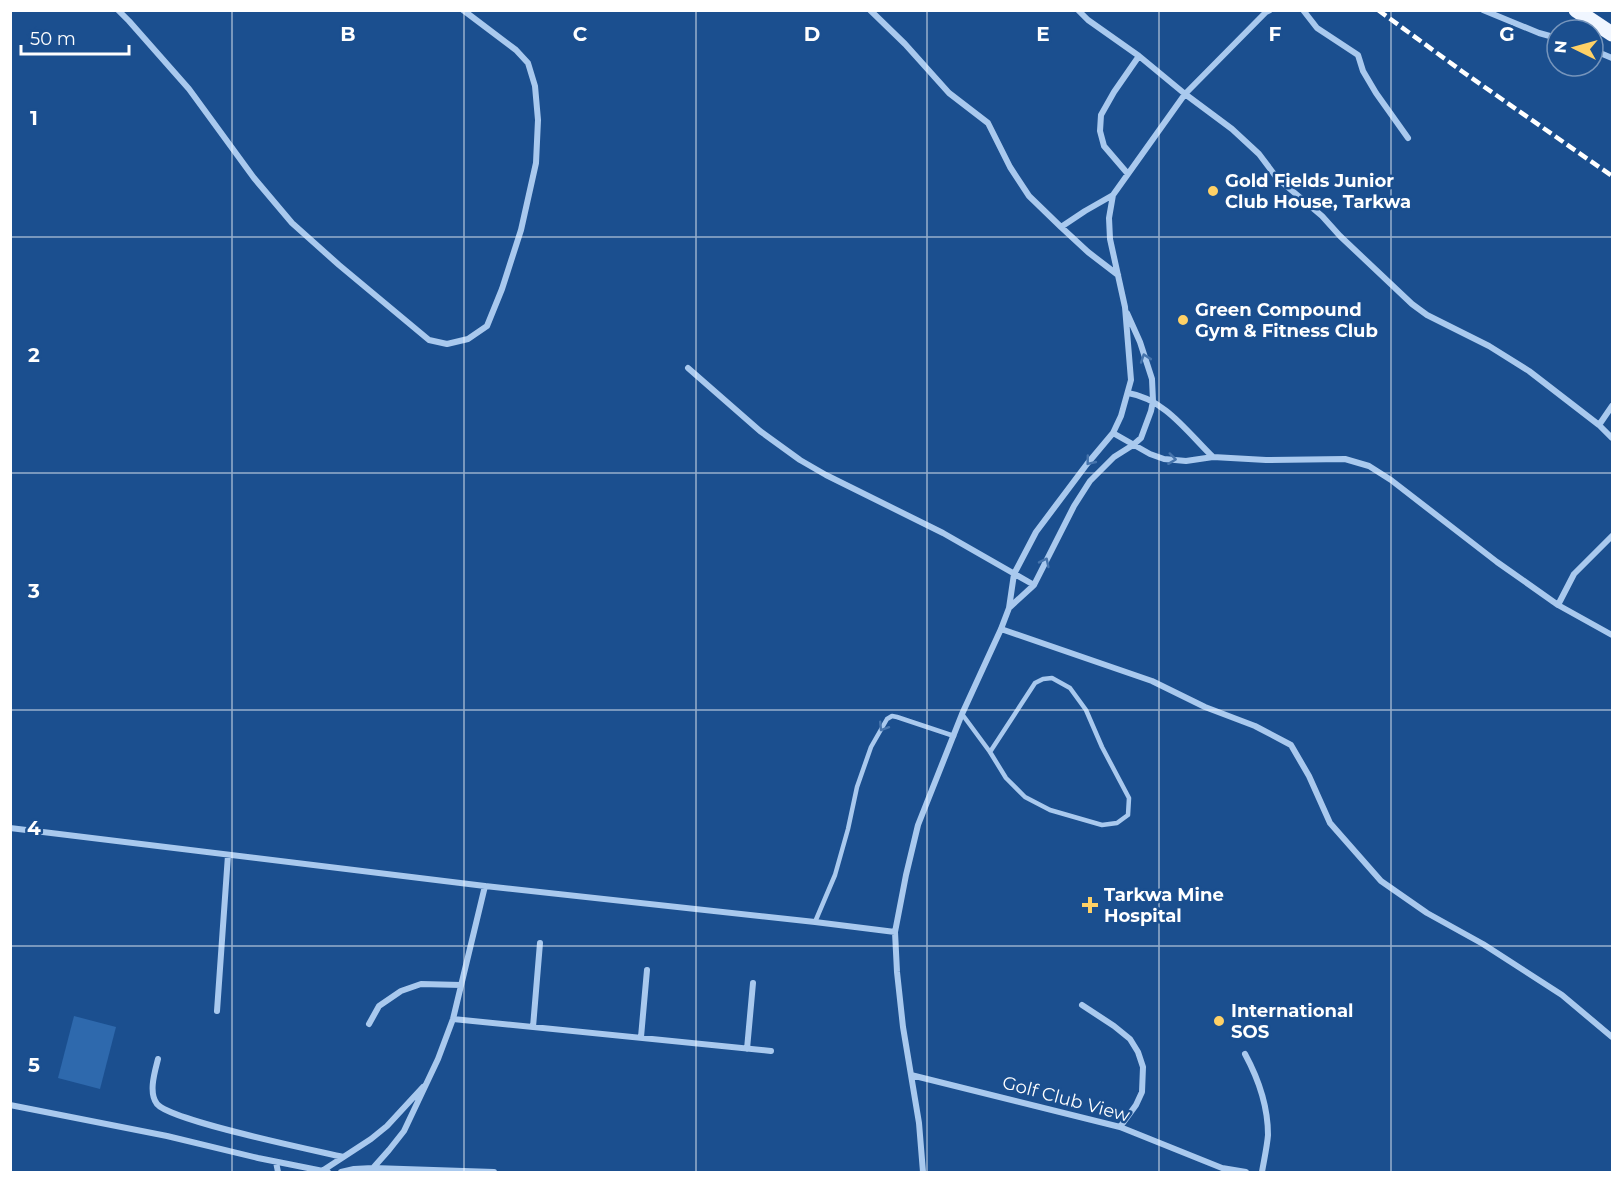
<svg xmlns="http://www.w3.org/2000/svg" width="1623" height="1183" font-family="Montserrat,sans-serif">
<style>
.green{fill:#2e69ad}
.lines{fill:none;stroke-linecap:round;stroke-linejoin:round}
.service{stroke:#a9c9ee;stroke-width:4.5}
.minor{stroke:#a9c9ee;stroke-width:6}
.primary{stroke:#f0f6ff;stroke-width:15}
.rail{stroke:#fff;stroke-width:4.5;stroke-dasharray:10 4.5;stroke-linecap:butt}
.oneway{stroke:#4674ac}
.grid{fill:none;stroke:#fff;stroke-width:1.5;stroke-opacity:0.55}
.poi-dot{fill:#ffd166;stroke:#1b4f8f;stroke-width:2}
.labels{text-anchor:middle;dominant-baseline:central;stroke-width:5;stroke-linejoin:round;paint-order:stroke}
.poi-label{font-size:18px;font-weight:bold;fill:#fff;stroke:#1b4f8f;text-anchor:start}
.street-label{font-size:18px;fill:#fff;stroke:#1b4f8f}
.grid-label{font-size:20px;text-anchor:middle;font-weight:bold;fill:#fff;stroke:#1b4f8f;stroke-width:5;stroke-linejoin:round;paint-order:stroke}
</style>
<rect width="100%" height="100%" fill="#1b4f8f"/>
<!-- green -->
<path class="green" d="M74 1016 116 1027 100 1089 58 1078Z"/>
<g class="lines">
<!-- service -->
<path class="service" d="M962 714 990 752 1006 778 1025 797 1050 810 1102 825 1117 823 1128 815 1129 798 1102 747 1086 710 1070 688 1052 678 1043 679 1035 683 990 752
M815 922 835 875 848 829 857 787 871 747 887 719 892 716 897 717 954 736"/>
<!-- minor -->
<path class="minor" d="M118 10 129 21 189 89 254 178 292 223 339 265 429 340 447 344 468 339 487 326 502 289 521 230 536 163 538 120 535 86 528 63 516 50 463 10
M870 10 905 44 949 93 988 123 1010 167 1029 196 1061 227 1085 211 1113 195
M1078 10 1088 20 1139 56 1185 94 1232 129 1259 154 1277 178 1322 216 1340 236 1412 304 1427 315 1489 346 1529 371 1599 425 1612 438
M1303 10 1317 28 1358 55 1363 71 1376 93 1408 138
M1483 10 1539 33 1557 38
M1593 50 1612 58
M1128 174 1104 146 1100 131 1101 115 1114 92 1139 56
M1061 227 1088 252 1118 275
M688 368 760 431 800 460 826 475 943 533 1034 585
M1128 393C1165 399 1188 433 1213 457
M1599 425 1612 406
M1113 433 1150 454 1164 459 1186 461 1213 457 1266 460 1345 459 1369 466 1391 480 1497 562 1558 605 1612 635
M1558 605 1574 574 1612 536
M1010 607 1034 585 1074 506 1090 481 1114 457 1133 445 1141 438 1151 411 1153 401 1152 379 1140 342 1127 313
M1001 629 1152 681 1205 707 1255 726 1291 745 1309 776 1330 823 1381 881 1427 913 1483 944 1562 995 1612 1037
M10 828 485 886 815 922 895 932
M1082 1005 1114 1026 1130 1039 1138 1052 1143 1067 1142 1092 1136 1105 1120 1127
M217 1011 228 855
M453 1019 771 1051
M369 1024 379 1006 401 991 421 984 461 985
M533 1027 540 943
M641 1037 647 970
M747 1049 753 983
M1245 1054C1258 1078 1268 1107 1268 1135 1267 1147 1264 1160 1262 1172
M158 1059C155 1071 148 1093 157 1104 171 1121 313 1150 343 1157
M911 1075 1120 1127 1222 1168 1246 1172
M10 1105 167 1136 258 1158 328 1172
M276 1162 278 1172
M373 1168 389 1150 404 1131 438 1059 453 1019 485 886
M322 1171 371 1139 387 1126 423 1087
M341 1172 354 1169 373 1168 494 1172
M923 1172 919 1123 903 1027 897 972 895 932 906 875 918 825 962 714 1001 629 1009 608 1014 574 1036 532 1087 464 1113 433 1121 416 1131 380 1125 307 1110 239 1109 218 1113 195 1185 94 1266 12 1270 10"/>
<!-- primary -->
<path class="primary" d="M1576 10 1612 34"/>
<!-- rail -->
<path class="rail" d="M1378 10 1463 72 1612 176"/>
</g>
<!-- one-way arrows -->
<defs><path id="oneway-chevron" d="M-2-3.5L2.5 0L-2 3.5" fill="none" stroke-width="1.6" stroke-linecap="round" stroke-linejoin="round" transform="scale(1.5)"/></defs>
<g class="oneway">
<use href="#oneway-chevron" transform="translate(1145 358) rotate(-109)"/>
<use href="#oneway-chevron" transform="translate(1172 459) rotate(7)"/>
<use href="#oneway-chevron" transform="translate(1090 461) rotate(129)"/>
<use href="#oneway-chevron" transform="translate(1045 562) rotate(-64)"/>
<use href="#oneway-chevron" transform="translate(883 727) rotate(122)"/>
</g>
<!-- grid -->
<path class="grid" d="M232 10V1172M464 10V1172M696 10V1172M927 10V1172M1159 10V1172M1391 10V1172M10 237H1612M10 473H1612M10 710H1612M10 946H1612"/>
<!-- markers -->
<g class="poi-dot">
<circle cx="1213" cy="191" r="6"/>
<circle cx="1183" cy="320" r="6"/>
<path d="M1087 896h6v6h6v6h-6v6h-6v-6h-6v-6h6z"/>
<circle cx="1219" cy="1021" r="6"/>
</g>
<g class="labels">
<!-- poi labels -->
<g class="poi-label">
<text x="1225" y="181">Gold Fields Junior<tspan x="1225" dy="21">Club House, Tarkwa</tspan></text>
<text x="1195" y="310">Green Compound<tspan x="1195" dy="21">Gym &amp; Fitness Club</tspan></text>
<text x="1104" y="895">Tarkwa Mine<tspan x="1104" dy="21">Hospital</tspan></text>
<text x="1231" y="1011">International<tspan x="1231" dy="21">SOS</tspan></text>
</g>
<!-- street labels -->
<g class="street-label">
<text transform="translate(1066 1099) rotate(15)">Golf Club View</text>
</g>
</g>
<g class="grid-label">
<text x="348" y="41">B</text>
<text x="580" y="41">C</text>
<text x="812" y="41">D</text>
<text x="1043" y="41">E</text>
<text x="1275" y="41">F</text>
<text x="1507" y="41">G</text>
<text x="34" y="125">1</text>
<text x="34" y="362">2</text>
<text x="34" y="598">3</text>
<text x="34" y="835">4</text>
<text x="34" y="1072">5</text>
</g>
<!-- border -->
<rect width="1623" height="1183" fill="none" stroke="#ffffff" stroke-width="24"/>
<!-- north arrow -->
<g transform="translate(1575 48) rotate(275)"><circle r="28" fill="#1b4f8f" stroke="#7695bc" stroke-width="1.5"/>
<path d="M0-4.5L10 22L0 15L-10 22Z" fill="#ffd166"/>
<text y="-9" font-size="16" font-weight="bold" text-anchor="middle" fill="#ffffff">N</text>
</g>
<!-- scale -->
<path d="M21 45v9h108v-9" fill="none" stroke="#ffffff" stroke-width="3"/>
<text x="30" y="45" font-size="18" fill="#ffffff" stroke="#1b4f8f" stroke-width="4.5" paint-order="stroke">50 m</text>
</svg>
